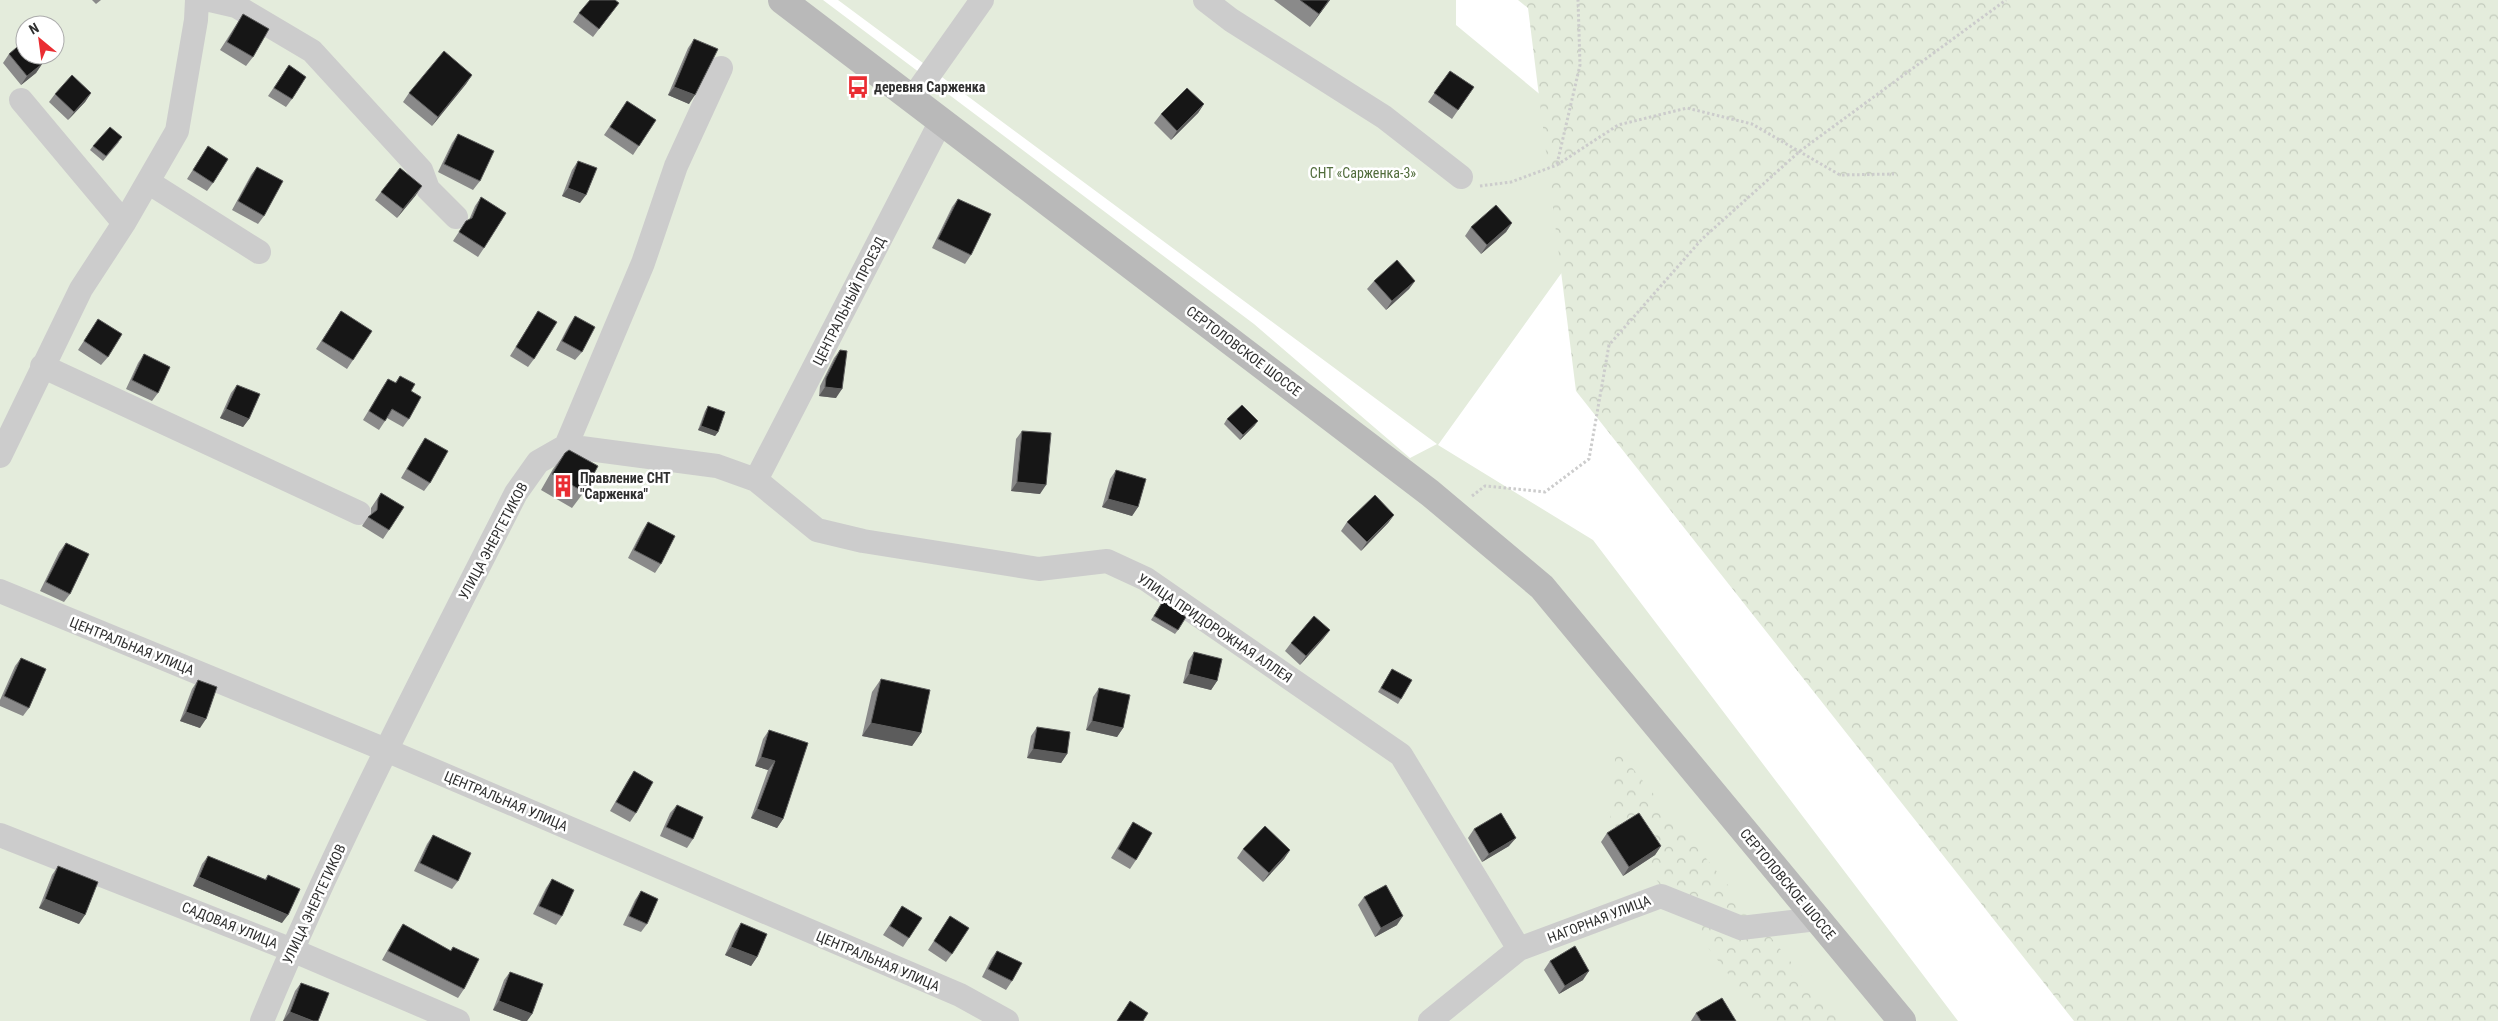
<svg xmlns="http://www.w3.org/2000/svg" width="2498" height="1021" font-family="'Roboto Condensed',sans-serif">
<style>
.green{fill:#e4ecdc;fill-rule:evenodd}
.forest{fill:url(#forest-crowns)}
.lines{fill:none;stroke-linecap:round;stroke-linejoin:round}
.path{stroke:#ccc;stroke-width:3;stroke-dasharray:2.5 2.5;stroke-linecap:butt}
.minor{stroke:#ccc;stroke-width:24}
.secondary{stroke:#b9b9b9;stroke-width:28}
.wall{fill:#8a8a8a}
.shaded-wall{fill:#5c5c5c}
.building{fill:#161616;stroke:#5c5c5c}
.labels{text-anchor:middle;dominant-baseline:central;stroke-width:5;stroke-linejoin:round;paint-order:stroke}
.poi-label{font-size:14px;font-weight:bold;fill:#2f2f2f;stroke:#fff;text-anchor:start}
.park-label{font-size:14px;fill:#506c3b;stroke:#fff}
.street-label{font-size:14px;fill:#2f2f2f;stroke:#fff}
</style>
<defs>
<pattern id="forest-crowns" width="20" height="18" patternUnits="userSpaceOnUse" patternTransform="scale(1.25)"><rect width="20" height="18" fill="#e4ecdc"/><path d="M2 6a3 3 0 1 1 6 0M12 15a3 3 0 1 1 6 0" fill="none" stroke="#c4cbbd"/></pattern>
</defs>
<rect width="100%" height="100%" fill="#fff"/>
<!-- green -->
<path class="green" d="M0 0H823L1254 324 1410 458 1437 444 838 0H1456V25L1634 172 1438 445 1593 540 1958 1021H0ZM25 25H55V55H25Z"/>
<!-- forest -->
<path class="forest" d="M1518 0H2498V1021H2074L1576 391 1528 8Z
M1616 748 1839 1021H1764L1610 819Z"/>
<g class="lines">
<!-- path -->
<path class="path" d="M1557 164 1580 65 1578 0
M1480 186 1511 182 1557 165 1618 125 1687 108 1752 124 1840 175 1894 174
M1472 496 1485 486 1545 492 1589 459 1609 345 1702 239 1800 151 2006 0"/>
<!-- minor -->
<path class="minor" d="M210 0 236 6 312 51 421 170 428 189 456 217
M1205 0 1231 20 1384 117 1461 177
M912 99 982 0
M21 100 124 223
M148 182 259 252
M42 366 359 513
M566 446 717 466 756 480 817 530 863 541 1039 569 1107 561 1146 579 1401 755 1519 949
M0 456 81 289 124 223 177 131 196 20 197 0
M756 480 941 121
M0 591 386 750 960 995 1007 1021
M0 835 292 950 458 1021
M262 1021C337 840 428 667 516 493L538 462 566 446 643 263 676 166 721 68
M1430 1021 1519 949 1661 896 1741 928 1817 919"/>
<!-- secondary -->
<path class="secondary" d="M782 0 1430 493 1542 587 1902 1021"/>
</g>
<!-- wall -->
<path class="wall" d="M92 0H101L96 4Z
M1274 0H1330L1310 27Z
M619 3 593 37 573 22 579 13Z
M243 14 253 57 246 66 220 50Z
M694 39 689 104 668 95 688 48Z
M9 54 42 64 36 73 21 85 3 63Z
M289 65 292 99 286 107 268 96Z
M1450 71 1474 87 1452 119 1428 102Z
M472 75 466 84 432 126 403 102 409 93Z
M91 93 85 102 68 120 49 102 55 94Z
M627 101 656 120 633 155 604 135Z
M1204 104 1198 113 1171 140 1154 123 1161 114Z
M458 134 480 181 473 190 438 172 452 143Z
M119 142 103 161 90 150 93 146Z
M208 146 213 183 207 191 187 179Z
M578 161 580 203 562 196 572 170Z
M257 167 264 216 258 224 232 210 251 175Z
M381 192 416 195 397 218 375 200Z
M481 197 484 248 478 257 453 241 466 221 469 220 475 206Z
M958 199 971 255 965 264 932 248 952 207Z
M1512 223 1506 232 1481 254 1465 236 1471 227Z
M1374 281H1415L1409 289 1386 310 1367 289Z
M341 311 353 360 347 369 316 349Z
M538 311 534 359 528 367 510 356Z
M575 316 582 352 575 360 556 350 569 325Z
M98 319 108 357 101 365 78 350Z
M840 350 836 398 819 396 820 386 834 358Z
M144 354 158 393 152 401 126 389 138 363Z
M400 376 411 391 409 419 403 427 387 418 379 430 363 420 382 388 388 379 395 383Z
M237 385 249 419 243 427 220 418 231 393Z
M708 406 718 432 715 436 698 430 705 411Z
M1227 419 1255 425 1240 440 1224 424Z
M1022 431 1040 494 1011 491 1016 439Z
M425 438 430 483 424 491 401 478 419 447Z
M565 453 584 492 572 508 541 490 553 469Z
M1116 470 1138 507 1132 516 1102 507 1110 479Z
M381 493 389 530 383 539 362 526 368 517 371 515V508Z
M1394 515 1388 523 1361 551 1341 531 1347 522Z
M648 522 661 564 655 573 628 558 642 531Z
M66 543 70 594 64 602 40 591 59 552Z
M1163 601 1178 630 1175 634 1151 620Z
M1330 630 1323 639 1300 665 1285 651 1291 643Z
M1194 652 1217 681 1211 690 1183 683 1188 661Z
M21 658 29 708 23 716 0 706V700L15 666Z
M1392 669 1401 699 1398 704 1378 692Z
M881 679 921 733 912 746 862 736 872 692Z
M198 680 200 728 180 721 192 689Z
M1099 688 1123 728 1117 737 1086 730 1093 697Z
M1037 727 1067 754 1061 763 1027 758 1031 736Z
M769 730 783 819 777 828 751 818 768 770 755 766 763 739Z
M634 771 636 813 630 822 610 811 628 780Z
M677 805 693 839 687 848 660 836 670 813Z
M1133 822 1136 860 1130 869 1111 858 1127 831Z
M1474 829 1509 846 1482 862 1468 838Z
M1607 833 1661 846 1655 855 1623 876 1601 842Z
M433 835 458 881 452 889 414 871 427 844Z
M1243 849 1290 850 1284 859 1263 882 1237 858Z
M208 856 265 879 268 875 282 923 193 886 202 864Z
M58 866 79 924 39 908 52 875Z
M552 879 562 916 556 925 533 914 546 888Z
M641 891 647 924 641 932 623 925 635 900Z
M1364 897 1397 925 1375 937 1358 905Z
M902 906 909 938 903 947 883 935Z
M950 916 952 954 946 962 928 950Z
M741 923 757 957 751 966 725 955 735 932Z
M403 924 450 951 453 947 464 989 458 998 382 960 397 933Z
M997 951 1012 981 1006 990 982 977 991 959Z
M1550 961 1583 980 1559 994 1544 970Z
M510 972 532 1014 527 1021H522L493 1010 504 980Z
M301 983 329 993 283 1021 295 991Z
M1696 1013 1736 1021H1691Z"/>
<!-- shaded-wall -->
<path class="shaded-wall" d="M1329 0H1330L1310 27 1319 14Z
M42 64 36 73 21 85 27 76Z
M472 75 466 84 432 126 438 117Z
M674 87 695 95 689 104 668 95Z
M91 93 85 102 68 120 74 112Z
M1204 104 1198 113 1171 140 1177 131Z
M422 186 416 195 397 218 403 209Z
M568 188 586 195 580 203 562 196Z
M1512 223 1506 232 1481 254 1487 245Z
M1415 281 1409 289 1386 310 1392 301Z
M825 387 842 389 836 398 819 396Z
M226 409 249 419 243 427 220 418Z
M1258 421 1255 425 1240 440 1243 435Z
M701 426 718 432 715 436 698 430Z
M1017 482 1046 485 1040 494 1011 491Z
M1108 499 1138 507 1132 516 1102 507Z
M1394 515 1388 523 1361 551 1367 542Z
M1330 630 1323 639 1300 665 1306 656Z
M1189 674 1217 681 1211 690 1183 683Z
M186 712 206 719 200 728 180 721Z
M1092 721 1123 728 1117 737 1086 730Z
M871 723 921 733 912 746 862 736Z
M1033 749 1067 754 1061 763 1027 758Z
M761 757 775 761 768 770 755 766Z
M757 809 783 819 777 828 751 818Z
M1516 838 1509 846 1482 862 1489 854Z
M1661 846 1655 855 1623 876 1629 867Z
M1290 850 1284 859 1263 882 1269 873Z
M199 877 288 915 282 923 193 886Z
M45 899 85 915 79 924 39 908Z
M1403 916 1397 925 1375 937 1381 928Z
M731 947 757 957 751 966 725 955Z
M1589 971 1583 980 1559 994 1565 986Z
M499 1001 532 1014 527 1021H522L493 1010Z
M290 1012 313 1021H283Z"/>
<!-- building -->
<path class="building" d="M590 0H615L619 3 599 29 579 13Z
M1300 0H1329L1319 14Z
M243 14 269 29 253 57 227 42Z
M694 39 718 49 695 95 674 87Z
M23 42 25 43V55H35L42 64 27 76 9 54Z
M444 51 472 75 438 117 409 93Z
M289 65 306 77 292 99 274 88Z
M1450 71 1474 87 1458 110 1434 93Z
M72 75 91 93 74 112 55 94Z
M1187 88 1204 104 1177 131 1161 114Z
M627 101 656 120 639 146 610 127Z
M110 127 122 137 106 156 93 146Z
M458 134 494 151 480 181 444 164Z
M208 146 228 159 213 183 193 170Z
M578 161 597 168 586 195 568 188Z
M257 167 283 181 264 216 238 201Z
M400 168 422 186 403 209 381 192Z
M481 197 506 213 484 248 459 232 466 221 472 218Z
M958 199 991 214 971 255 938 239Z
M1496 205 1512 223 1487 245 1471 227Z
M1397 260 1415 281 1392 301 1374 281Z
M341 311 372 331 353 360 322 341Z
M538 311 557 322 534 359 516 347Z
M575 316 595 327 582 352 562 341Z
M98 319 122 334 108 357 84 341Z
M840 350 847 351 842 389 825 387 826 378Z
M144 354 170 367 158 393 132 380Z
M400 376 415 384 411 391 421 397 409 419 392 409 385 421 369 411 388 379 396 383Z
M237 385 260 394 249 419 226 409Z
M1242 405 1258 421 1243 435 1227 419Z
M708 406 725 412 718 432 701 426Z
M1022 431 1051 433 1046 485 1017 482Z
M425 438 448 451 430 483 407 469Z
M569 450 598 466 584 492 552 474 565 453Z
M1116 470 1146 479 1138 507 1108 499Z
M381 493 404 507 389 530 368 517 377 510 378 499Z
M1375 495 1394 515 1367 542 1347 522Z
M648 522 675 536 661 564 634 550Z
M66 543 89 554 70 594 46 582Z
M1163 601 1186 617 1178 630 1154 616Z
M1314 616 1330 630 1306 656 1291 643Z
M1194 652 1222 659 1217 681 1189 674Z
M21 658 46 669 29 708 4 696Z
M1392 669 1412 680 1401 699 1381 688Z
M881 679 930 690 921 733 871 723Z
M198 680 217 687 206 719 186 712Z
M1099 688 1130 695 1123 728 1092 721Z
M1037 727 1070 732 1067 754 1033 749Z
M769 730 808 743 783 819 757 809 775 761 761 757Z
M634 771 653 782 636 813 616 802Z
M677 805 703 817 693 839 666 827Z
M1501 813 1516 838 1489 854 1474 829Z
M1639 813 1661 846 1629 867 1607 833Z
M1133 822 1152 833 1136 860 1118 849Z
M1265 826 1290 850 1269 873 1243 849Z
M433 835 471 853 458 881 420 863Z
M208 856 266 880 268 875 300 889 288 915 199 877Z
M58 866 98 882 85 915 45 899Z
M552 879 574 890 562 916 539 906Z
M1386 885 1403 916 1381 928 1364 897Z
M641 891 658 899 647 924 629 916Z
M902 906 922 918 909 938 890 926Z
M950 916 969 928 952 954 934 941Z
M741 923 767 934 757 957 731 947Z
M403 924 451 951 453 947 479 959 464 989 388 951Z
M1575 946 1589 971 1565 986 1550 961Z
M997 951 1022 963 1012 981 988 969Z
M510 972 543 984 532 1014 499 1001Z
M301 983 329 993 318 1021H313L290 1012Z
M1722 998 1736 1021H1701L1696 1013Z
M1130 1001 1148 1013 1143 1021H1117Z"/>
<!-- icons -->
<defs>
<symbol id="bus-bare" viewBox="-9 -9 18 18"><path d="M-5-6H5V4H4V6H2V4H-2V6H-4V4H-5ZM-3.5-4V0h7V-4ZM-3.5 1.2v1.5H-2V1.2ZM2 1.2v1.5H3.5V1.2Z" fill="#ea2d32" stroke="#fff" stroke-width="2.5" paint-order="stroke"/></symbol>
<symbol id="building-bare" viewBox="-9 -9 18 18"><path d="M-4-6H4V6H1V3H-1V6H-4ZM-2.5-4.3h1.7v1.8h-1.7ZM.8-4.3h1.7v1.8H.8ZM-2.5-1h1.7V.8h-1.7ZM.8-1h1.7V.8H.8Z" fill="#ea2d32" stroke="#fff" stroke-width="2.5" paint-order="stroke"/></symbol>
</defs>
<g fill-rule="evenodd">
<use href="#bus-bare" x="842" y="71" width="32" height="32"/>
<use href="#building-bare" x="547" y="470" width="32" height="32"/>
</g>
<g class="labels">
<!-- poi labels -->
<g class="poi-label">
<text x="874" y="87">деревня Сарженка</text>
<text x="580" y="478">Правление СНТ<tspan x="580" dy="16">"Сарженка"</tspan></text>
</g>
<!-- park labels -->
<g class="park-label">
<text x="1363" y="173">СНТ «Сарженка-3»</text>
</g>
<!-- street labels -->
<g class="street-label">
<text transform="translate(849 301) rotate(-63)">ЦЕНТРАЛЬНЫЙ ПРОЕЗД</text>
<text transform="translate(1244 351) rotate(37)">СЕРТОЛОВСКОЕ ШОССЕ</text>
<text transform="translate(493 541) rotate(-62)">УЛИЦА ЭНЕРГЕТИКОВ</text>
<text transform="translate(1215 628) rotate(34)">УЛИЦА ПРИДОРОЖНАЯ АЛЛЕЯ</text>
<text transform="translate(132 646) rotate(22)">ЦЕНТРАЛЬНАЯ УЛИЦА</text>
<text transform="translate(506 801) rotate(23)">ЦЕНТРАЛЬНАЯ УЛИЦА</text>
<text transform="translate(1788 884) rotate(50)">СЕРТОЛОВСКОЕ ШОССЕ</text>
<text transform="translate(314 904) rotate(-65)">УЛИЦА ЭНЕРГЕТИКОВ</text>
<text transform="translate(1599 919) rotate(-21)">НАГОРНАЯ УЛИЦА</text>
<text transform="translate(230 925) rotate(22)">САДОВАЯ УЛИЦА</text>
<text transform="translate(878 961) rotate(23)">ЦЕНТРАЛЬНАЯ УЛИЦА</text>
</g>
</g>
<!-- north arrow -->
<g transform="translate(40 40) rotate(331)"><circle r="24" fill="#ffffff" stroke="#acacac"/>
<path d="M0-4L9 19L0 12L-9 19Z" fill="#ea2d32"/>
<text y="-8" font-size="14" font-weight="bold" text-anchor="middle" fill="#2f2f2f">N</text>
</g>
</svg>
